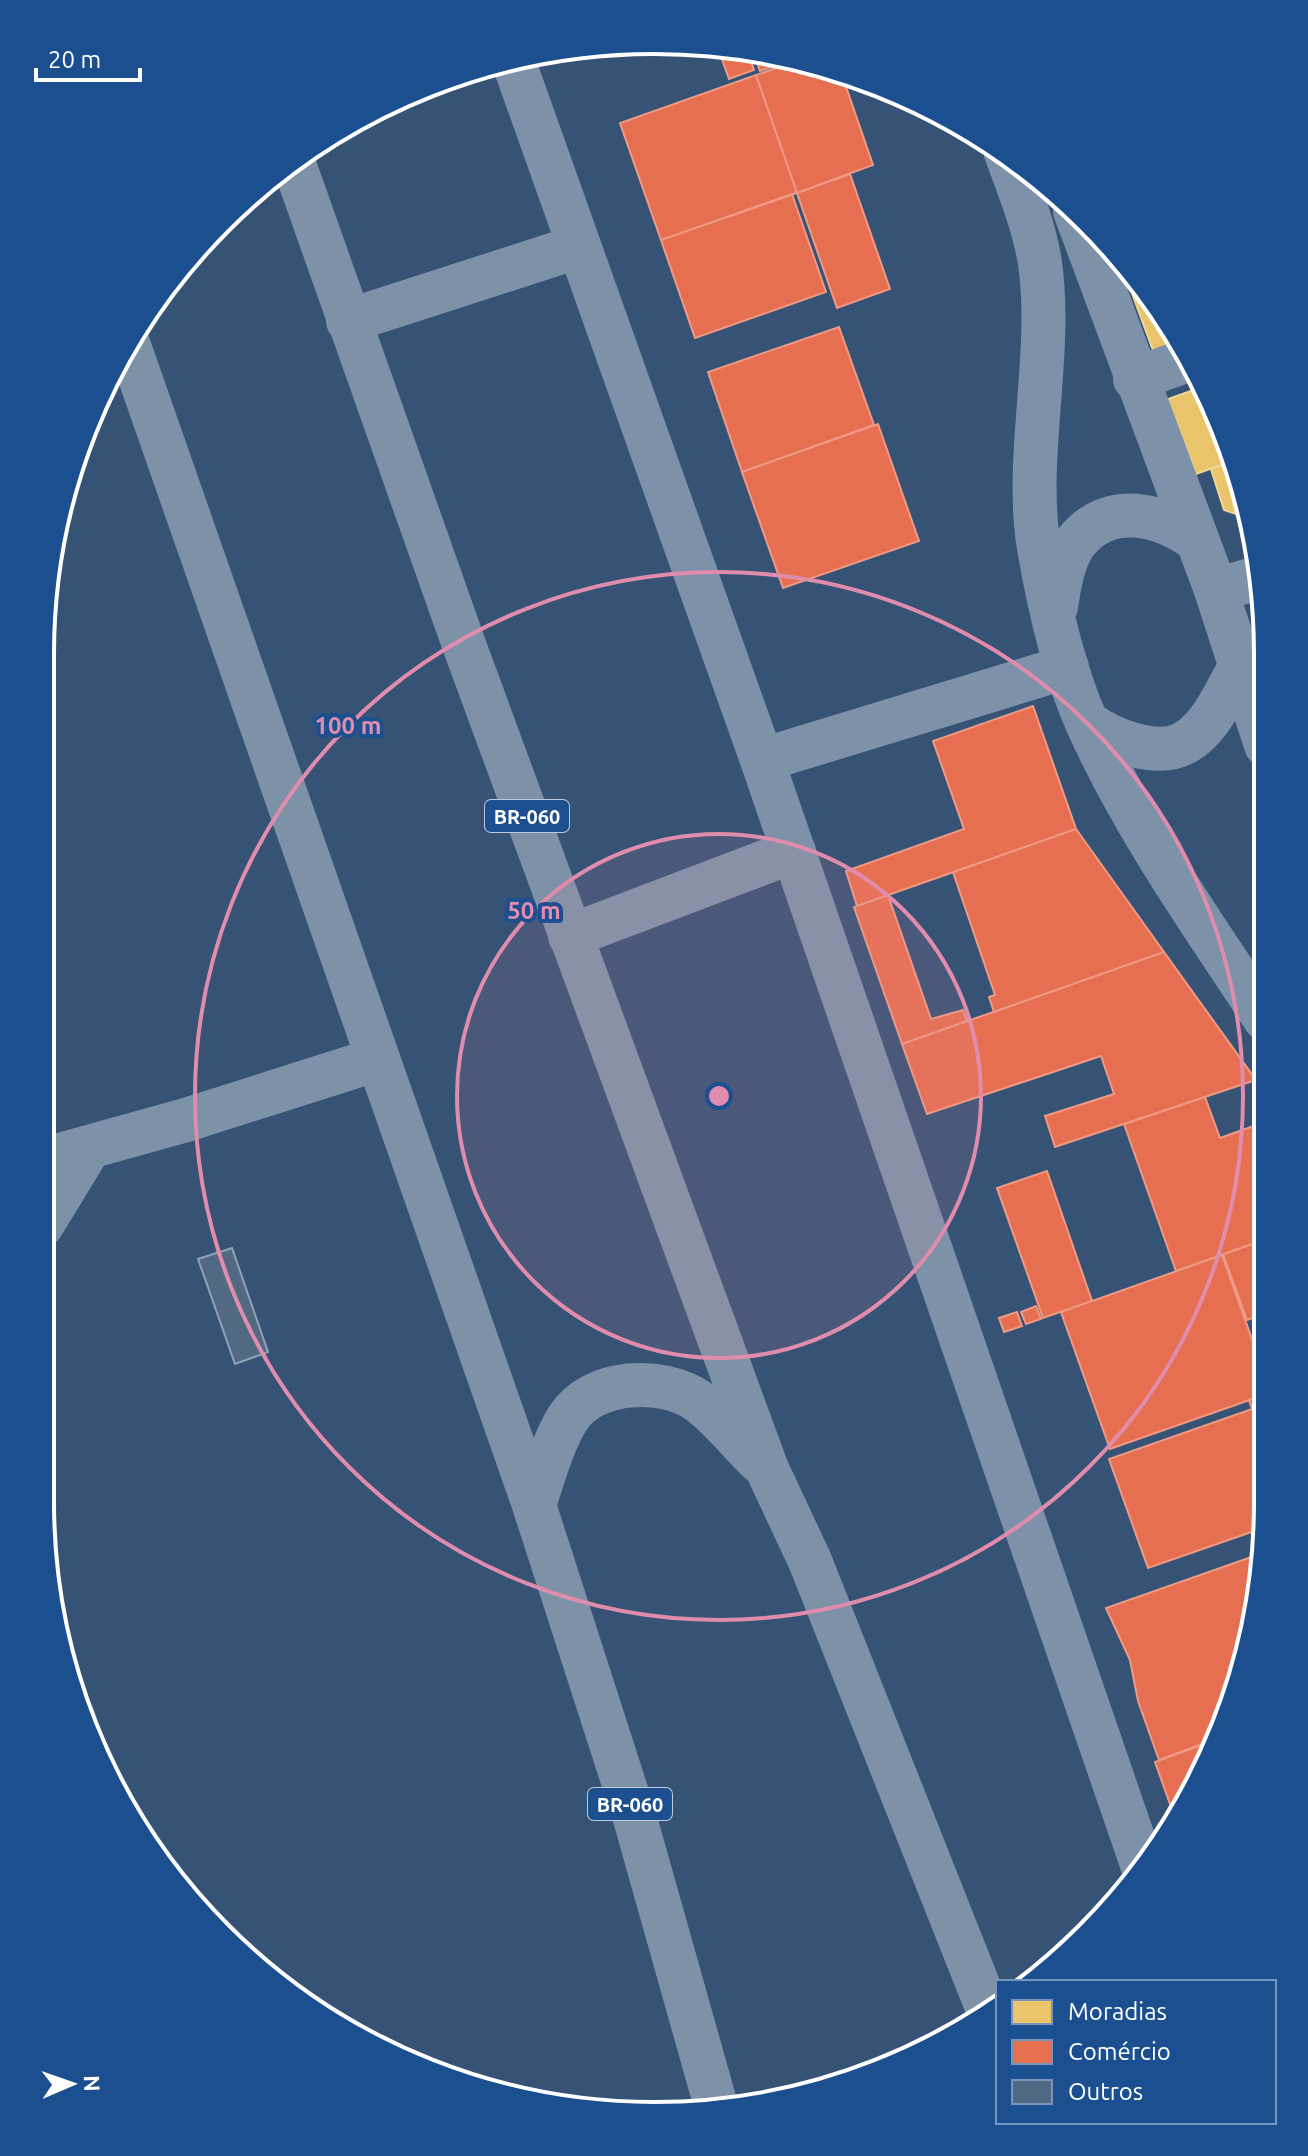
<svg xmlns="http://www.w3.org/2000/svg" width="1308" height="2156" font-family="Ubuntu,sans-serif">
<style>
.homes{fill:#e9c46a;stroke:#f0d697;stroke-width:2}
.shops{fill:#e76f51;stroke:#ee9a85;stroke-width:2}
.building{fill:#526984;stroke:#92a2b6;stroke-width:2}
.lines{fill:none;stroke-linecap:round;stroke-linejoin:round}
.minor{stroke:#7d92a8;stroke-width:44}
.highway{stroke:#7e92a7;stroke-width:44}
.ring{fill:none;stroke:#e08cad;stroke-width:4}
.labels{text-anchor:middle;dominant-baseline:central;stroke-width:8;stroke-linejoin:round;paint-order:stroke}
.shield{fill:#1b4f8f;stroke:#bbcadd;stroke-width:2}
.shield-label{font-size:20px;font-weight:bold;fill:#fff}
.rim{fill:none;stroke:#fff;stroke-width:4}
.centre{fill:#e08cad;stroke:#1b4f8f;stroke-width:4}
.ring-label{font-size:24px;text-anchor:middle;font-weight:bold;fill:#e08cad;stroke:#1b4f8f;stroke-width:8;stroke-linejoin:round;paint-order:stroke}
</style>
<rect width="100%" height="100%" fill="#365274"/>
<!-- homes -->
<path class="homes" d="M1119 253 1134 274 1126 277Z
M1134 274 1183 343 1154 353 1126 277Z
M1199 388 1230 462 1196 474 1168 399Z
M1233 461 1247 495 1250 525 1245 511 1236 514 1224 510 1211 469Z"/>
<!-- shops -->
<path class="shops" d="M717 45 747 50 754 70 729 79Z
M753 51 797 58 760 71Z
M802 59 846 73 842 75 873 165 797 193 756 75Z
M756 75 797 193 661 240 620 123Z
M850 174 890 289 837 308 797 193Z
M792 194 826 292 695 338 661 240Z
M839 327 874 425 742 472 708 372Z
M878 424 919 541 783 588 742 472Z
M1033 706 1076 829 857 906 846 871 964 829 933 741Z
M1076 829 1164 952 994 1012 989 997 995 995 953 872Z
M888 895 931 1019 963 1010 967 1021 902 1044 854 907Z
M1164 952 1256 1080 1055 1147 1045 1116 1114 1094 1101 1056 927 1114 902 1044Z
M1205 1097 1220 1138 1265 1122 1264 1240 1176 1271 1124 1124Z
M1047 1171 1092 1301 1043 1318 997 1188Z
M1264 1240V1314L1247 1320 1223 1254Z
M1222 1255 1264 1373V1395L1110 1449 1061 1312Z
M1036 1306 1041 1319 1026 1324 1021 1312Z
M1017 1312 1022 1326 1004 1332 999 1318Z
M1264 1395 1263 1442 1249 1400Z
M1252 1409 1263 1442V1528L1148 1568 1109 1459Z
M1263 1553V1582L1221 1737 1159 1760 1138 1701 1130 1660 1106 1608Z
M1202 1745 1208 1760 1175 1818 1155 1762Z"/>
<!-- building -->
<path class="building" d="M232 1248 268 1352 235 1364 198 1259Z"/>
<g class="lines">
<!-- minor -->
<path class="minor" d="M513 60 762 760 1144 1870
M1006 153C1019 189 1034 225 1040 263 1053 356 1024 457 1039 548 1049 606 1063 669 1087 723 1134 828 1202 923 1265 1019
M1075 211 1216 590 1266 745
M348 321 577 247
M1135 379 1191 359
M1216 590 1261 577
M1056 607C1059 587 1063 559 1076 542 1109 500 1161 514 1198 541
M1087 722C1111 740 1158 759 1186 742 1211 728 1226 691 1240 667
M762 760 1067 667
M570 936 794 851
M42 1160 186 1120 378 1059
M42 1225 89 1148"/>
<!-- highway -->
<path class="highway" d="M293 161 463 642 767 1469 810 1561 988 2010
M129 346 534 1505 634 1815 716 2106
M534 1505C544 1476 552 1444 568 1418 593 1379 662 1376 698 1401 720 1417 740 1443 760 1462"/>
</g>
<!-- distance rings -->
<circle cx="719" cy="1096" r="262" fill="#e08cad" fill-opacity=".12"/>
<g class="ring">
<circle cx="719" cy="1096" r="262"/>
<circle cx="719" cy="1096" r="524"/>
</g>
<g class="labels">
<!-- shield labels -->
<g class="shield">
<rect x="485" y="800" width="84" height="32" rx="6"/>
<rect x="588" y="1788" width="84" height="32" rx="6"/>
</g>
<g class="shield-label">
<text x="527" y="816">BR-060</text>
<text x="630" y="1804">BR-060</text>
</g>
</g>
<!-- crop -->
<path d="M0 0H1308V2156H0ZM654 54H654A600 600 0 0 1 1254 654V1502A600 600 0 0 1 654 2102H654A600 600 0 0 1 54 1502V654A600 600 0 0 1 654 54Z" fill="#1b4f8f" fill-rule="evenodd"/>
<path class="rim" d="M654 54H654A600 600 0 0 1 1254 654V1502A600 600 0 0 1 654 2102H654A600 600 0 0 1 54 1502V654A600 600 0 0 1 654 54Z"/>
<circle cx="719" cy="1096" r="12" class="centre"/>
<g class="ring-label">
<text x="348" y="734">100 m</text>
<text x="534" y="919">50 m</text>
</g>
<!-- legend -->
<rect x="996" y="1980" width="280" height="144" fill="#1b4f8f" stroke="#7695bc" stroke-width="2"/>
<rect x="1012" y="2000" width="40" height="24" fill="#e9c46a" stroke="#7695bc" stroke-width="2"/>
<text x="1068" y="2020" font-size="24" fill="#ffffff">Moradias</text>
<rect x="1012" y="2040" width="40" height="24" fill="#e76f51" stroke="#7695bc" stroke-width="2"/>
<text x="1068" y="2060" font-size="24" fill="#ffffff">Comércio</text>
<rect x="1012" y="2080" width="40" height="24" fill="#526984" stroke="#7695bc" stroke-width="2"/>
<text x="1068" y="2100" font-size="24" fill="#ffffff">Outros</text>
<!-- north arrow -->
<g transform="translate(72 2084) rotate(88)" stroke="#1b4f8f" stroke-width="6" paint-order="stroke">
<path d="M0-6L14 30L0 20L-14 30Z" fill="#ffffff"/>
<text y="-12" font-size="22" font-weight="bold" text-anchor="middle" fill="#ffffff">N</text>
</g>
<!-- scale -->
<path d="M36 68v12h104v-12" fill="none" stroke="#ffffff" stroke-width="4"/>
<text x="48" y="68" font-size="24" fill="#ffffff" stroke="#1b4f8f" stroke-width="6" paint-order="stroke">20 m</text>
</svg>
